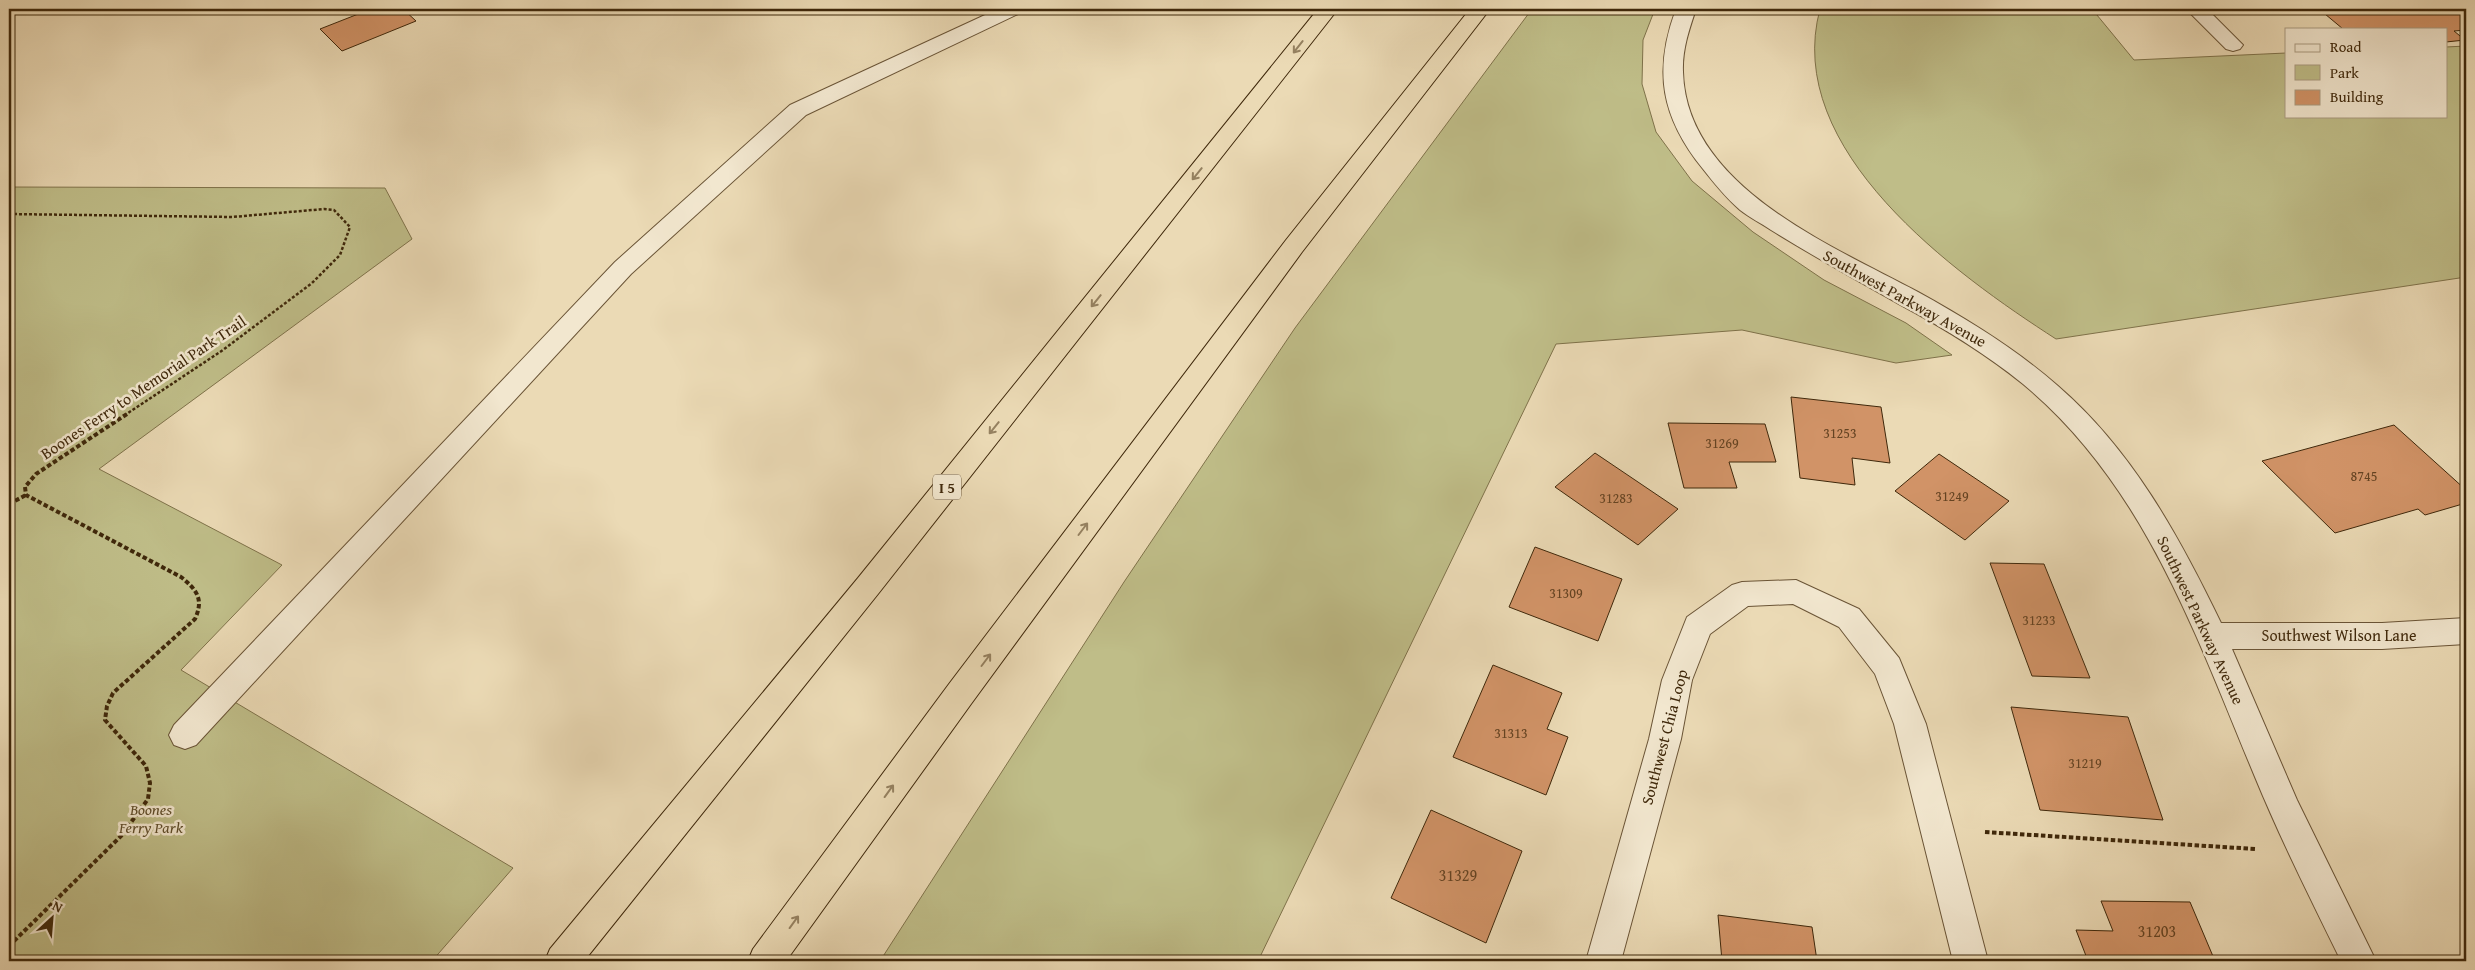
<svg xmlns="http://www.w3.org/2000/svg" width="2475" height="970" font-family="'Gentium Book Plus',serif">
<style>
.green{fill:#bfbd88;stroke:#7f724a}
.building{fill:#d19367;stroke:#3f280b}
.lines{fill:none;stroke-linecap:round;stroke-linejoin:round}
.minor-casing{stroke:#6a5436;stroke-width:2}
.highway-casing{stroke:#3f280b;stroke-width:2}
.path-far1{stroke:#3f280b;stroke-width:2.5;stroke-dasharray:3 2;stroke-linecap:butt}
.path{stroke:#3f280b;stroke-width:4;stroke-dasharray:4.5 2.5;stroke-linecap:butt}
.minor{fill:#f2e7cf;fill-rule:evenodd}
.highway{fill:#ebdab5;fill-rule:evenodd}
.oneway{stroke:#958160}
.labels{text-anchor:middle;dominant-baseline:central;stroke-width:5;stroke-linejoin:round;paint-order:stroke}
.number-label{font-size:14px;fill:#644322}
.shield{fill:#f2e7cf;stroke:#756146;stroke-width:1}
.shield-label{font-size:15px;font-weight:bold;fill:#3f280b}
.street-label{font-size:16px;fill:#3f280b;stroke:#f2e7cf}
.park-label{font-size:16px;font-style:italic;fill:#5f4d2a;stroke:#f2e7cf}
.near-number-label{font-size:16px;fill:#644322}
</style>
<rect width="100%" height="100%" fill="#ebdab5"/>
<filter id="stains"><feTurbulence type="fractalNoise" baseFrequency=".004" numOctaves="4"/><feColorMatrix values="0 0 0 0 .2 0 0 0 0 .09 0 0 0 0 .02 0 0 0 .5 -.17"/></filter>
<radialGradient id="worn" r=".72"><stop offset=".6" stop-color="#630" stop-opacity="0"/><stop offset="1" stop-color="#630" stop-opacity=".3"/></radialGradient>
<!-- green -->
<path class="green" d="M1532 9H1655L1643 40 1642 84 1656 132 1692 181 1753 232 1824 280 1906 323 1952 355 1896 363 1742 330 1556 344 1258 961H880L1124 582 1295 328Z
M1820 9H2092L2134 60 2286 53V116H2446V47L2466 46V277L2056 339C1955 274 1782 150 1820 9Z
M9 187 385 188 412 239 99 469 282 565 181 670 513 868 432 961H9Z"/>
<!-- building -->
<path class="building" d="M371 9H403L416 21 342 51 320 29Z
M2319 9H2466V30L2454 31 2465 40 2446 42V29H2343Z
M1791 397 1881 407 1890 463 1852 458 1855 485 1800 478Z
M1668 423 1765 424 1776 462H1729L1737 488H1684Z
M2394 425 2466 490V503L2425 515 2418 509 2335 533 2262 461Z
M1595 453 1678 509 1638 545 1555 487Z
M1939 454 2009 501 1965 540 1895 491Z
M1535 547 1622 579 1598 641 1509 607Z
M1990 563 2044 564 2090 678 2032 676Z
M1493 665 1562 693 1547 729 1568 737 1546 795 1453 757Z
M2011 707 2128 717 2163 820 2040 810Z
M1431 810 1522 851 1486 943 1391 898Z
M2101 901 2190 902 2215 961H2088L2076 930 2113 931Z
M1718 915 1812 927 1817 961H1722Z"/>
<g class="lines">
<defs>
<path id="minor" d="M998 9H1023L1020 13 806 115 631 274 196 745 185 749 174 745 169 735 174 725 615 262 790 105Z
M1676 9H1696C1689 30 1682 50 1683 72 1686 187 1833 246 1918 292 1967 319 2016 349 2058 386 2132 450 2179 536 2221 623H2382L2466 618V644L2382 649H2232L2297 800 2376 961H2341C2311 900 2281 840 2255 777 2196 636 2145 485 2023 384 1985 353 1942 327 1899 304 1856 280 1813 256 1771 230 1761 223 1750 218 1740 210 1726 198 1714 183 1703 169 1661 117 1653 71 1676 9Z
M2186 9H2207L2243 45 2240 49 2233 51 2226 49Z
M1796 580 1859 609 1899 658 1926 724 1988 961H1953L1894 724 1875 674 1839 627 1793 604 1748 606 1710 634 1692 680 1681 739 1621 961H1586L1649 739 1662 680 1687 617 1732 585 1742 582Z"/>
<path id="highway" d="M1318 9H1338L878 594 584 961H545L550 949 858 578Z
M1470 9H1490L1302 252 971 704 786 961H748L753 949 949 684 1286 240Z"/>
</defs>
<!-- minor casing -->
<use href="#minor" class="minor-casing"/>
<!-- highway casing -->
<use href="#highway" class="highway-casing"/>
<!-- path-far1 -->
<path class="path-far1" d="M9 214 232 217 324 209 334 210 350 227 340 255 312 283 223 350 125 415"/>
<!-- path -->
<path class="path" d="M9 504 26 495
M1985 832 2255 849
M9 946 121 836 148 799 150 783 146 766 105 720 107 706 113 693 195 619C204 599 197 590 181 577L26 495 25 487 36 474 127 414"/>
<!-- minor -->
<use href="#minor" class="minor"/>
<!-- highway -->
<use href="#highway" class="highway"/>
</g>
<!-- one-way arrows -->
<defs><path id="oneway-shaft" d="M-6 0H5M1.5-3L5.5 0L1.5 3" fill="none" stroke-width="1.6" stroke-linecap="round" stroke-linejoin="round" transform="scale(1.25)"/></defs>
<g class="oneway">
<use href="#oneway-shaft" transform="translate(1298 47) rotate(128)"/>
<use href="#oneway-shaft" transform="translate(1197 174) rotate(129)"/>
<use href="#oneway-shaft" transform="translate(1096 301) rotate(129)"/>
<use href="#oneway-shaft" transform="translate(994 428) rotate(129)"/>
<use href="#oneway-shaft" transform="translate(1083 529) rotate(-53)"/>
<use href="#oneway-shaft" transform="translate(986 660) rotate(-53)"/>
<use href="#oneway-shaft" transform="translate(889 791) rotate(-54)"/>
<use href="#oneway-shaft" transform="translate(794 922) rotate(-54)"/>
</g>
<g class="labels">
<!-- number labels -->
<g class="number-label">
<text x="1840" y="433">31253</text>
<text x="1722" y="443">31269</text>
<text x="2364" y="476">8745</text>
<text x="1952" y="496">31249</text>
<text x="1616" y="498">31283</text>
<text x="1566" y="593">31309</text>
<text x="2039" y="620">31233</text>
<text x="1511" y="733">31313</text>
<text x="2085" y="763">31219</text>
</g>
<!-- shield labels -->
<rect class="shield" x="933" y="474.5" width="28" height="25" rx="4"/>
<g class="shield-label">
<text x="947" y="487">I 5</text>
</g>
<!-- street labels -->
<g class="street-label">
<text transform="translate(1905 298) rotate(29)">Southwest Parkway Avenue</text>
<text transform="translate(143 387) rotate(-34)">Boones Ferry to Memorial Park Trail</text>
<text transform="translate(2201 620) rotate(65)">Southwest Parkway Avenue</text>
<text x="2339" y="635">Southwest Wilson Lane</text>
<text transform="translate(1664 737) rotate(-75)">Southwest Chia Loop</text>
</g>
<!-- park labels -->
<g class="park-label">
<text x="151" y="809">Boones<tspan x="151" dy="18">Ferry Park</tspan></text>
</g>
<!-- near-number labels -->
<g class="near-number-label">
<text x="1458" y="875">31329</text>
<text x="2157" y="931">31203</text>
</g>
</g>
<!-- margin -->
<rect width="2475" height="970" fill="none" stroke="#ebdab5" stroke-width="30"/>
<rect x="10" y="10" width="2455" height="950" fill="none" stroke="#3f280b" stroke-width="2.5"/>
<rect x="15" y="15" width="2445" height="940" fill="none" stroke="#3f280b"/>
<!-- legend -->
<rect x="2285" y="28" width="162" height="90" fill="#f2e7cf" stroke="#aa9b81"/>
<rect x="2295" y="44" width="25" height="8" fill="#f2e7cf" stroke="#aa9b81"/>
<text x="2330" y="52" font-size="15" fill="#3f280b">Road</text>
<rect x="2295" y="65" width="25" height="15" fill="#bfbd88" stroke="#aa9b81"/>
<text x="2330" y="78" font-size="15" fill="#3f280b">Park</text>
<rect x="2295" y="90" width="25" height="15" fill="#d19367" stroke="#aa9b81"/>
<text x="2330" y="102" font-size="15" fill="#3f280b">Building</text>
<!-- north arrow -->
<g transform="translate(52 918) rotate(26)" stroke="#f2e7cf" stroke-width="4" paint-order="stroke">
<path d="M0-4L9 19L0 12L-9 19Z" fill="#3f280b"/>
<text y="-8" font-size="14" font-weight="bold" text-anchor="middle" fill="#3f280b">N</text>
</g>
<rect width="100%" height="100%" filter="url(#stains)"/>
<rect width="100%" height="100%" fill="url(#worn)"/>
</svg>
